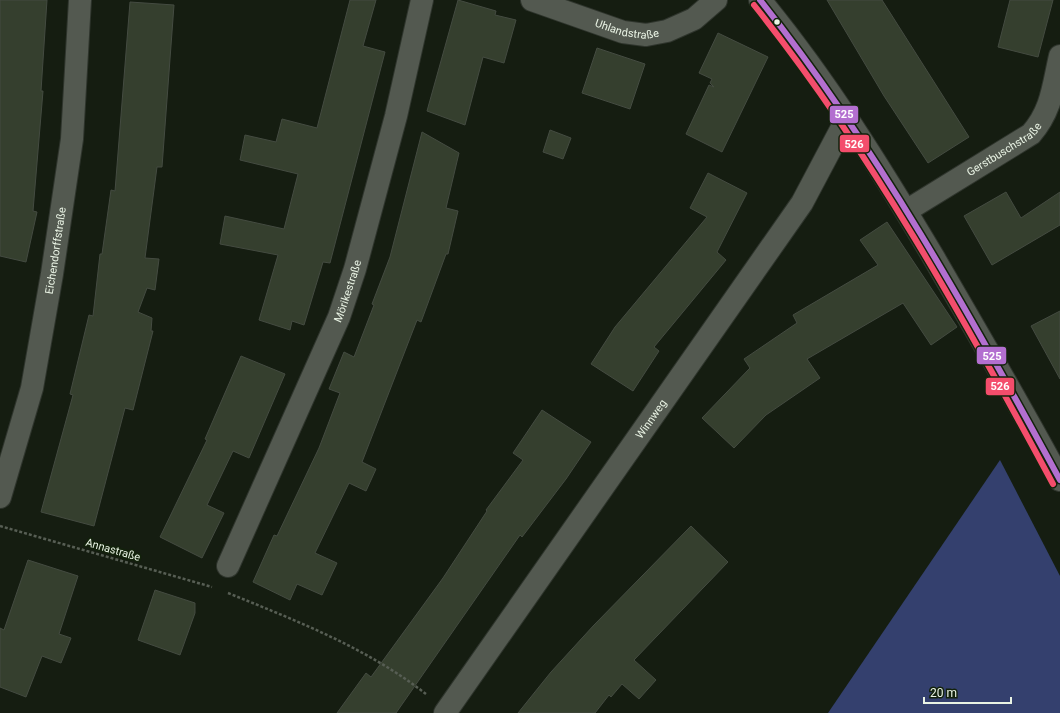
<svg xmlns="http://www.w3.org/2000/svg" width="1060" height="713" font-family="Roboto,sans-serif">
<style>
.forest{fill:#34406e}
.building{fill:#353f2e;stroke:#444b41}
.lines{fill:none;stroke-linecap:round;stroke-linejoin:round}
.street-casing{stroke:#2f352d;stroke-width:24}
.path{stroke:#575e54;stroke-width:2.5;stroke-dasharray:3 2;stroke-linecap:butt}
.street{stroke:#535950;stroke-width:22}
.bus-1-casing{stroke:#13220c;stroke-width:9}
.bus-2-casing{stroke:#13220c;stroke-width:9}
.bus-1{stroke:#b36fd0;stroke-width:6}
.bus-2{stroke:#f44d6c;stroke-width:6}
.bus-dot{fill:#e9f3e4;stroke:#13220c;stroke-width:1.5}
.labels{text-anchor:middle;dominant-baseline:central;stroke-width:3.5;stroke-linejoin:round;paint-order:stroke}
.street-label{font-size:11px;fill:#e9f3e4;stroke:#13220c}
.line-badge{stroke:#13220c;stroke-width:1.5}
.badge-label{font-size:11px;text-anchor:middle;font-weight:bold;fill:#fff}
</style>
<rect width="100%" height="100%" fill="#151d11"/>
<!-- forest -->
<path class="forest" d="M1000 460 1060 576V713H828Z"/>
<!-- building -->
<path class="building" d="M0 0H47L41 91H43L33 211 37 212 26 262 0 256Z
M350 0H376L363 46 385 52 330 263 323 262 304 325 292 321 290 330 259 320 278 255 220 244 225 216 284 229 298 174 240 160 245 135 276 142 282 119 317 128Z
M458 0 496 11 495 15 516 20 504 63 483 57 465 125 427 111Z
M827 0H882L969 137 928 163 884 96Z
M1010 0H1053L1038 57 998 47Z
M130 2 174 5 162 167H157L145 258 159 259 155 290 147 288 138 312 152 318 151 331H153L133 410 125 408 94 526 41 512 73 395 70 394 89 315 93 316 100 254H102L111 190 115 191Z
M718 33 768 57 722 152 686 134 709 85 714 87 710 83 712 79 699 73Z
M597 48 645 64 630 109 582 93Z
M550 130 571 138 563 159 543 152Z
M422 132 459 153 446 208 458 211 448 254H446L421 322 417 320 362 462 376 469 366 491 349 483 315 553 337 563 322 595 297 584 290 600 253 582 274 535 277 536 319 448 340 393 329 389 344 352 354 357 374 305 372 304 390 257Z
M708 173 747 193 717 252 726 260 654 347 659 351 633 391 591 364 615 327 707 217 690 208Z
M1006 192 1021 218 1060 192V225L992 265 964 216Z
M887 222 957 327 931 345 903 303 807 359 820 378 766 415 734 448 702 418 750 368 744 359 797 323 793 315 878 265 860 240Z
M1060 311V379L1031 326Z
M241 356 285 374 249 458 233 451 207 505 224 513 202 558 160 537 207 440 205 439Z
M542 410 591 442 566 479 522 537 520 535 396 713H337L366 673 371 677 443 578 487 511 486 510 523 460 513 453Z
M691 526 728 562 634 660 656 680 639 699 622 684 611 697 609 695 595 713H518L551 672 594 625Z
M28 560 78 576 59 634 71 638 61 663 42 656 26 697 0 687V628L4 630Z
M155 590 195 603V613L180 655 138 640Z"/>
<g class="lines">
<defs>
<g id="street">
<path id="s1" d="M532 0 623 32 646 35 667 31 694 19 716 0"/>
<path d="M760 0C826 80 881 169 934 258 977 332 1020 405 1060 480"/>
<path id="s2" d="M906 211 1031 134C1052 110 1053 86 1060 56"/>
<path id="s3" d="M0 497 32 388 52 274 72 139 80 0"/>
<path id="s4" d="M228 566 339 317 355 269 396 116 422 0"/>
<path id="s5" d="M445 713 802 203 847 118"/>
</g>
</defs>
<!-- street casing -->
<use href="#street" class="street-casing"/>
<!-- path -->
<path class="path" d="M0 526 212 587
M228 593C297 621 367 648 426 694"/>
<!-- street -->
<use href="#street" class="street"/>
<defs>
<path id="bus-1" d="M760 0C876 146 971 316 1060 480"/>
<path id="bus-2" d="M754 5C870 150 965 320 1053 484"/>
</defs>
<!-- bus-1 casing -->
<use href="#bus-1" class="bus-1-casing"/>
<!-- bus-2 casing -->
<use href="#bus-2" class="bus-2-casing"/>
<!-- bus-1 -->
<use href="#bus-1" class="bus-1"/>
<!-- bus-2 -->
<use href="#bus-2" class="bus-2"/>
</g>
<!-- markers -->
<circle class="bus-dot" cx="777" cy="22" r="3.5"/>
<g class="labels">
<!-- street labels -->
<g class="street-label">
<text stroke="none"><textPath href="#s1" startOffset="100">Uhlandstraße</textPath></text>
<text stroke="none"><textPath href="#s2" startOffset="116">Gerstbuschstraße</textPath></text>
<text stroke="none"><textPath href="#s3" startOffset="253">Eichendorffstraße</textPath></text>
<text stroke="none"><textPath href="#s4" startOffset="300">Mörikestraße</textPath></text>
<text stroke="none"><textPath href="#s5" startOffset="359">Winnweg</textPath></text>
<text transform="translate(113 550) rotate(16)">Annastraße</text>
</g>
</g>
<g class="line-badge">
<rect x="829" y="105" width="30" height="19" rx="4" fill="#b36fd0"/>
<rect x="839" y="134" width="31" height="19" rx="4" fill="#f44d6c"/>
<rect x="976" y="346" width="31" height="19" rx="4" fill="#b36fd0"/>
<rect x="985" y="377" width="30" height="19" rx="4" fill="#f44d6c"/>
</g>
<g class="badge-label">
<text x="844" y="118">525</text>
<text x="854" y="148">526</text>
<text x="992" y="360">525</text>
<text x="1000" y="390">526</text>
</g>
<!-- scale -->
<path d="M924 697v6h87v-6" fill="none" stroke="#e9f3e4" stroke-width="2"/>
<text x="930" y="697" font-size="12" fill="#e9f3e4" stroke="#13220c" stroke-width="3" paint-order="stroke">20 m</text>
</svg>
